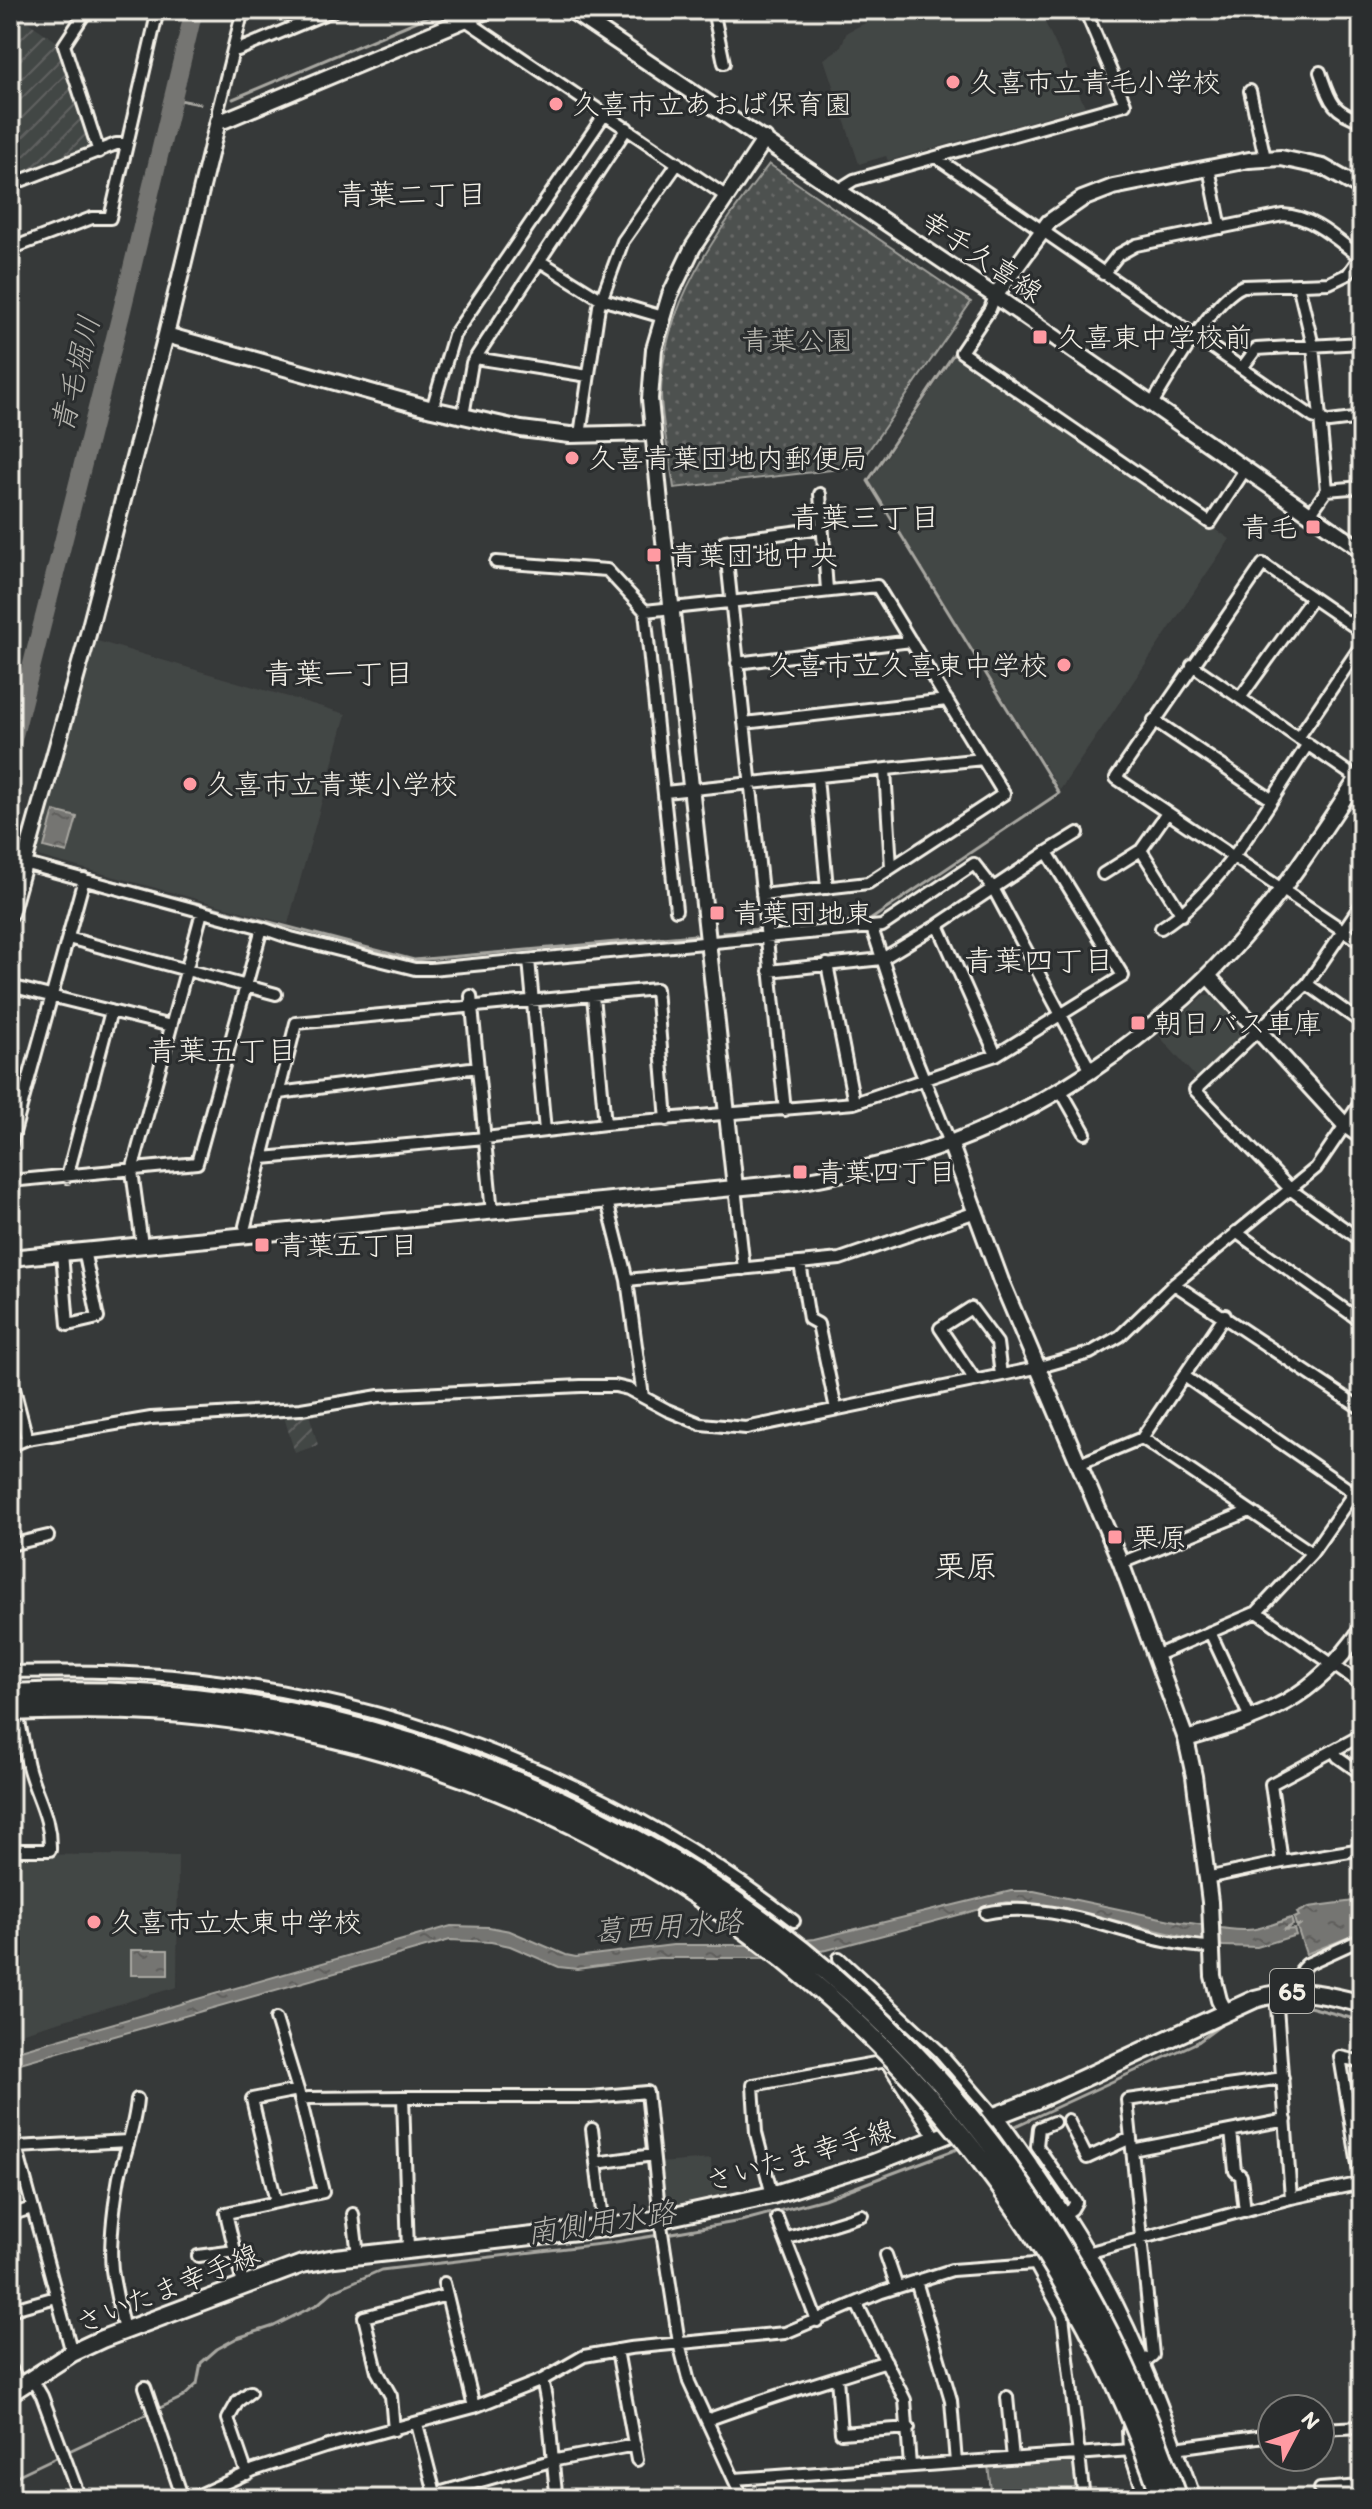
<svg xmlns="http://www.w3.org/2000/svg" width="1372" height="2509" font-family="Itim,'Klee One',sans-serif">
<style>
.built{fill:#434645}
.industrial{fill:url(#industrial-furrows)}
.green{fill:#4e514f;stroke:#a1a19c;stroke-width:2}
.park{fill:url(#park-dots);stroke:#a1a19c;stroke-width:2}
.water{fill:url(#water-ripples);stroke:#a8a7a1;stroke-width:2}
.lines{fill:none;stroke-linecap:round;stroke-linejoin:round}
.stream{stroke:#a8a7a1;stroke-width:3}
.river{stroke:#757572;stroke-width:18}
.street-casing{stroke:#f4f1e8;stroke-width:16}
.secondary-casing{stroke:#f4f1e8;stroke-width:20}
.primary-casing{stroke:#f4f1e8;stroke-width:22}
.street{stroke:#2a2d2e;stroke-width:10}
.secondary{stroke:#2a2d2e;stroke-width:14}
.primary{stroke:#2a2d2e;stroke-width:16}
.highway-bridge-casing{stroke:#f4f1e8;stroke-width:24;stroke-linecap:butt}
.highway-bridge{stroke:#2a2d2e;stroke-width:18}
.poi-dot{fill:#ff9aa2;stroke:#2a2d2e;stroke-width:3}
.labels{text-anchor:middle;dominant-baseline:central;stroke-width:6;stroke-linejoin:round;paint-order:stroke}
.shield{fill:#2a2d2e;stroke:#b7b6b0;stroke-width:2}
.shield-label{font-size:26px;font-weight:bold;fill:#f4f1e8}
.poi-label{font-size:28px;fill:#f4f1e8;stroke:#2a2d2e;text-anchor:start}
.street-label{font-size:28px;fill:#f4f1e8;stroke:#2a2d2e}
.park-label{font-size:28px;fill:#bab9b2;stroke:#2a2d2e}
.neighbourhood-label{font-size:30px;fill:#f4f1e8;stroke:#2a2d2e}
.water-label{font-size:30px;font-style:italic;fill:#b4b3ad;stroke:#2a2d2e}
.quarter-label{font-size:32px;fill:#f4f1e8;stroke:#2a2d2e}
</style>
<defs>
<pattern id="industrial-furrows" width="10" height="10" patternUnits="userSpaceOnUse" patternTransform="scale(2)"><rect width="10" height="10" fill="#434645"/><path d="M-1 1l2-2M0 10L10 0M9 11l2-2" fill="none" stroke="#5f6160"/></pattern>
<pattern id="park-dots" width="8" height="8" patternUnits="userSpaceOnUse" patternTransform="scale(2)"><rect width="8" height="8" fill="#4e514f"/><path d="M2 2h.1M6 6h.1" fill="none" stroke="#686a68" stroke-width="1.8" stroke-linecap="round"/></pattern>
<pattern id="water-ripples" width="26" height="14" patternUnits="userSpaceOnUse" patternTransform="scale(2)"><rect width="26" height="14" fill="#757572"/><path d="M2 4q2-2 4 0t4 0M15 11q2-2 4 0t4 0" fill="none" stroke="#5f5e5c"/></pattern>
</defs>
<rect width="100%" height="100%" fill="#363939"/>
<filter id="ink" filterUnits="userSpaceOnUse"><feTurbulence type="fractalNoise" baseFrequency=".0125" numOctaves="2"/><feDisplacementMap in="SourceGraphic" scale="16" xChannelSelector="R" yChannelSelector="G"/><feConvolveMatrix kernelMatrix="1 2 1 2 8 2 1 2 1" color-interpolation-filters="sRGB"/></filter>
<g filter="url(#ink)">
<!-- built -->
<path class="built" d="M892 10H1039L1085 106 888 161 886 156 859 164 824 59 840 48 847 32Z
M956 354 1230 539 1060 790 870 482Z
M94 640 346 714 288 924 34 855Z
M1204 995 1212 996 1245 1032V1037L1198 1080 1159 1036Z
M10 1854 178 1856 177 1987 10 2036Z
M711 2159 712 2178 716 2190 728 2189 729 2200 664 2213 658 2163Z"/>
<!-- industrial -->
<path class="industrial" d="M10 10 59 43 93 144 92 150 10 181Z
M309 1414 318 1445 295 1453 284 1417Z"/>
<!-- green -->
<path class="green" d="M1073 2457 1077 2461 1079 2499H992L988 2465Z"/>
<!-- park -->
<path class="park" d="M769 164 971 302 857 467 674 488C670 455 661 425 661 392 662 304 718 231 769 164Z"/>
<!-- water -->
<path class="water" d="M54 811 77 817 67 853 44 847Z
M1011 1891H1034L1180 1922C1202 1923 1224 1931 1246 1930 1261 1930 1276 1923 1291 1918L1293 1925 1283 1930 1294 1929 1296 1935 1257 1947 1223 1946 1109 1919 1036 1904 1007 1902 827 1950 772 1958H658L577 1969 559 1967 510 1946 491 1942 450 1940 10 2066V2053L451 1926 489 1927 510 1931 566 1955 576 1957 673 1945H755L815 1939Z
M1362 1900V1932L1306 1954 1297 1927 1300 1925H1296L1294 1918 1299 1916 1297 1913 1309 1907Z
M131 1950H168V1975H131Z"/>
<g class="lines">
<!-- stream -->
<path class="stream" d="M174 99 200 104
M233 99 443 10
M34 860 414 960 695 935
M723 932 870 920 1059 793 868 481 957 349
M1291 2002 1362 2021
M1009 2129 1198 2042 1221 2025
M666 2234 741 2221 824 2199 957 2149
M10 2479 183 2397 197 2384 201 2363 217 2349 237 2338 274 2326 318 2304 333 2291 381 2270 609 2243 659 2235"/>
<!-- river -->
<path class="river" d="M10 751 122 310 194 10"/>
<defs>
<path id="street" d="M87 10 64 45 99 152
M451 10 727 197
M713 10 724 63
M233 50H238L334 10
M1320 72C1330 101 1331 111 1362 121
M1250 91 1265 158
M218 121V110L243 10
M937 158 1313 417 1329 422 1362 418
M1209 168 1221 228
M10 185 116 144H126
M838 190 854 180 1125 104 1085 10
M10 249 92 218H110L158 10
M540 261 601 299 663 317
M1103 274 1118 255 1136 245 1283 215C1313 216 1337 240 1360 257
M1298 284 1313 346 1327 490
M995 296 990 309 961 352 1210 523 1246 468
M475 358 588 376
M1242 368 1256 349 1362 343
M1152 404C1171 374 1212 299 1243 286L1329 283 1348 274 1362 254
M432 409 454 335 605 114
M463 416 472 363 627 128
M580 435 599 306 623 241 678 163
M820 494 827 590
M1310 514 1327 490 1362 487
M496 562 607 570 645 611 877 586 1004 794 868 883 762 895
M645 611 676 910
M1362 632 1263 564 1116 778 1362 943
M737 663 911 641
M1192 665 1358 779
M1240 698 1312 598
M1154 720 1271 799
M744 723 947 700
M1298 738 1362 644
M885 770 891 867
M817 777 827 888
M665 792 983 759
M1167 813 1141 850 1182 915
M1047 852 1078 833
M23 863 262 928 291 938 415 969H431L882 926 974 864 993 888 1091 1071
M1103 874 1141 850
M1362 903 1307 984 1195 1090 1291 1190 1362 1241
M938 925 996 1055
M872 928 912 1049 950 1143
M1161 928C1222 890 1268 804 1308 744
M68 938 276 994
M529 960 545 1131
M827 964 854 1103
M1307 984 1362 1023
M10 986 171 1026
M471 996 492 1213
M593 996 605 1124
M1060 1089 1085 1133
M279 1093 478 1067
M785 1110 725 541 822 528
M10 1147 84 879
M263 1158 485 1138 605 1124 854 1103 996 1055 1123 976 1047 852 938 925 882 959 769 971
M67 1177 111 1011
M10 1181 197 1163 262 928
M735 1187 744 1269
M607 1201 627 1280 643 1397
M245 1226 296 1023 656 989 667 1120
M1236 1232 1362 1322
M142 1245 132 1171 202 912
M62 1253 68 1325 98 1318 84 1250
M800 1263 809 1319 818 1324 836 1409
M627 1280 840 1259 976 1212
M1174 1284 1362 1409
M10 1373 27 1439
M1184 1376 1354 1493
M975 1380 940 1328 971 1308 997 1343 1001 1375
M1142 1438 1312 1553
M10 1446 27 1439 151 1418 301 1409 379 1396 581 1386H615L628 1389 667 1410 701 1424 746 1428 1036 1368 1090 1353 1120 1336 1174 1284 1316 1168 1362 1100
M1079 1464 1142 1438 1225 1315
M10 1545 48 1536
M1121 1563 1250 1511
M1257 1612 1362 1685
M1210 1632 1251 1720
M1157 1655 1257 1612 1312 1553 1362 1481
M10 1672C71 1671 132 1671 192 1678 409 1702 622 1787 794 1921
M10 1673C16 1704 21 1735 28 1766 36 1797 51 1816 50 1850H10
M1334 1751 1338 1757 1362 1774
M1282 1862 1271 1784 1362 1735
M1206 1878 1282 1862 1362 1849
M986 1913C1062 1897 1137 1946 1212 1947
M839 1958 939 2051 996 2117
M1299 1991 1302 1969 1307 1964 1362 1939
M1276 1993 1291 2198
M403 2097H591L647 2092 660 2219 679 2343 689 2382 743 2499
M300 2100 308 2098 403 2097 408 2251
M1068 2120 1087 2158 1131 2138
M1054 2122 1039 2128 1037 2146 1076 2202 1072 2209 1063 2215
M10 2124 72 2353
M592 2129 604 2228
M1231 2131 1235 2171 1241 2176 1245 2211
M16 2147 128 2141
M1132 2150 1286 2120
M596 2163 653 2155
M1361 2183 1340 2057 1362 2062
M772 2195 756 2133 753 2085 886 2061 937 2140
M276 2202 252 2099 298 2090
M353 2214 358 2255
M10 2215 32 2208
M777 2218 817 2321
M785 2239 862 2215
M886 2255 897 2287
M198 2256 235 2251
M1035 2264 1063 2315 1084 2499
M916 2281 951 2400 956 2463
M444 2283 474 2407
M243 2285 226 2213 323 2192 298 2090 276 2019
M857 2304 905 2400 910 2466
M10 2310 56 2297
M124 2331C120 2311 115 2290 112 2270 109 2241 114 2206 119 2177 125 2151 135 2126 137 2099
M617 2350 637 2460
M1143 2363 1153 2355 1127 2100 1283 2078
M10 2367 21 2386
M837 2377 841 2433 909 2428
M32 2379 42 2396 80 2499
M542 2380C552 2419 551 2459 557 2499
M145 2387 183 2499
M1007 2397 1013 2459
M707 2420C766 2398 826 2381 886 2361
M417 2424 436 2497
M1320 2429 1362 2427
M394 2430 391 2396 377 2371 364 2317 447 2295
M1175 2448 1272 2435
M247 2474 228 2419 238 2401 250 2392
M735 2479 1131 2450
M1320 2489 1362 2486
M435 2494 551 2461 635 2445
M190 2499 254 2470 325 2447 474 2407 542 2380 584 2356 630 2348 785 2333 882 2292 952 2270 1035 2264 1087 2253 1291 2198 1362 2183"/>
<path id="secondary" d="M570 10 995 296 1362 550
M995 296 1049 222 1082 199 1113 187 1249 160 1281 158 1323 167 1362 189
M166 335 432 409 521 429 570 435 652 433
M10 914 86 642 166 335 218 121 225 120 488 10
M1208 976 1345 1125 1362 1137
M950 1143 1001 1281 1121 1563 1186 1739 1194 1776 1210 1902 1213 1976 1219 2000 1225 2012
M735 1187 661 513 650 399 654 349 670 295 693 247 765 139
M10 1258 797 1182C849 1173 901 1162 950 1143 1069 1098 1177 1019 1257 921 1296 874 1328 822 1362 772
M1186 1739C1266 1716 1313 1700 1362 1629
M996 2117C1032 2167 1068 2218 1098 2272 1138 2344 1166 2421 1193 2499
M1130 2430 1131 2450 1148 2499"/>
<path id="primary" d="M10 2393 72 2353 102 2339 302 2264 335 2258 604 2228 660 2219 772 2195 871 2164 1036 2100 1255 1999C1296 1987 1322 1993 1362 2004"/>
</defs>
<!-- street casing -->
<use href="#street" class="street-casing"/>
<!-- secondary casing -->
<use href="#secondary" class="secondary-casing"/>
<!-- primary casing -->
<use href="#primary" class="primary-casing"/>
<!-- street -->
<use href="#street" class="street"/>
<!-- secondary -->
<use href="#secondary" class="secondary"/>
<!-- primary -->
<use href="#primary" class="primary"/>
<defs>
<path id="highway-bridge" d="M10 1694C71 1691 133 1692 194 1698 487 1729 771 1879 960 2105 1057 2221 1129 2356 1178 2499
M10 1711C86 1708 160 1708 235 1719 666 1782 1023 2089 1162 2499"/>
</defs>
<!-- highway-bridge casing -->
<use href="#highway-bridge" class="highway-bridge-casing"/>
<!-- highway-bridge -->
<use href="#highway-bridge" class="highway-bridge"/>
</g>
</g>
<!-- markers -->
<g class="poi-dot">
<circle cx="953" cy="82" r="8"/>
<circle cx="556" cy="104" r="8"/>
<rect x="1032" y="329" width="16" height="16" rx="4"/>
<circle cx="572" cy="458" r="8"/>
<rect x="1305" y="519" width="16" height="16" rx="4"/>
<rect x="646" y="547" width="16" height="16" rx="4"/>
<circle cx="1064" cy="665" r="8"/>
<circle cx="190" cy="784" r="8"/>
<rect x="709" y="905" width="16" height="16" rx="4"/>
<rect x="1130" y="1015" width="16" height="16" rx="4"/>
<rect x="792" y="1164" width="16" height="16" rx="4"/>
<rect x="254" y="1237" width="16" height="16" rx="4"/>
<rect x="1107" y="1529" width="16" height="16" rx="4"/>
<circle cx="94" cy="1922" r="8"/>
</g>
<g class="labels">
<!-- shield labels -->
<rect class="shield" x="1270" y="1969" width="44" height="44" rx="6"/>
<g class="shield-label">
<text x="1292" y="1991">65</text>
</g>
<!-- poi labels -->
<g class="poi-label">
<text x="969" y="82">久喜市立青毛小学校</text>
<text x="572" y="104">久喜市立あおば保育園</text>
<text x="1056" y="337">久喜東中学校前</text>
<text x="588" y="458">久喜青葉団地内郵便局</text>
<text x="1297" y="527" text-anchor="end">青毛</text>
<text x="670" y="555">青葉団地中央</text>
<text x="1048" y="665" text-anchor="end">久喜市立久喜東中学校</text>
<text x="206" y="784">久喜市立青葉小学校</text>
<text x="733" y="913">青葉団地東</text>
<text x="1154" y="1023">朝日バス車庫</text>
<text x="816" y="1172">青葉四丁目</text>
<text x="278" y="1245">青葉五丁目</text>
<text x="1131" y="1537">栗原</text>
<text x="110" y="1922">久喜市立太東中学校</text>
</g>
<!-- street labels -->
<g class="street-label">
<text transform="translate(982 256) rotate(34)">幸手久喜線</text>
<text transform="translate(800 2155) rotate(-16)">さいたま幸手線</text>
<text transform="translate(167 2288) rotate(-22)">さいたま幸手線</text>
</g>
<!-- park labels -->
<g class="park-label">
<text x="797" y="340">青葉公園</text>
</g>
<!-- neighbourhood labels -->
<g class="neighbourhood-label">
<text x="412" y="194">青葉二丁目</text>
<text x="865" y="517">青葉三丁目</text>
<text x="339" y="673">青葉一丁目</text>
<text x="1039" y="960">青葉四丁目</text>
<text x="222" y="1050">青葉五丁目</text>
</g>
<!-- water labels -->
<g class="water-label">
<text transform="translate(75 374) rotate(-76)">青毛堀川</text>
<text transform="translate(668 1926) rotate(-4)">葛西用水路</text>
<text transform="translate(601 2222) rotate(-8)">南側用水路</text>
</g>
<!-- quarter labels -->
<g class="quarter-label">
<text x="966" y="1566">栗原</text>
</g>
</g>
<!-- margin -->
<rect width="1372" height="2509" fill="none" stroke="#2a2d2e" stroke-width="40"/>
<rect x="20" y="20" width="1332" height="2469" fill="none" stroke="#f4f1e8" stroke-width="3" filter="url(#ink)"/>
<!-- north arrow -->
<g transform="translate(1296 2433) rotate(49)"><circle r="38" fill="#2a2d2e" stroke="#7b7b78" stroke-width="2"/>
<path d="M0-6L14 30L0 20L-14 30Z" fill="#ff9aa2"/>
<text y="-12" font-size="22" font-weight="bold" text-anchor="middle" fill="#f4f1e8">N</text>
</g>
</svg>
